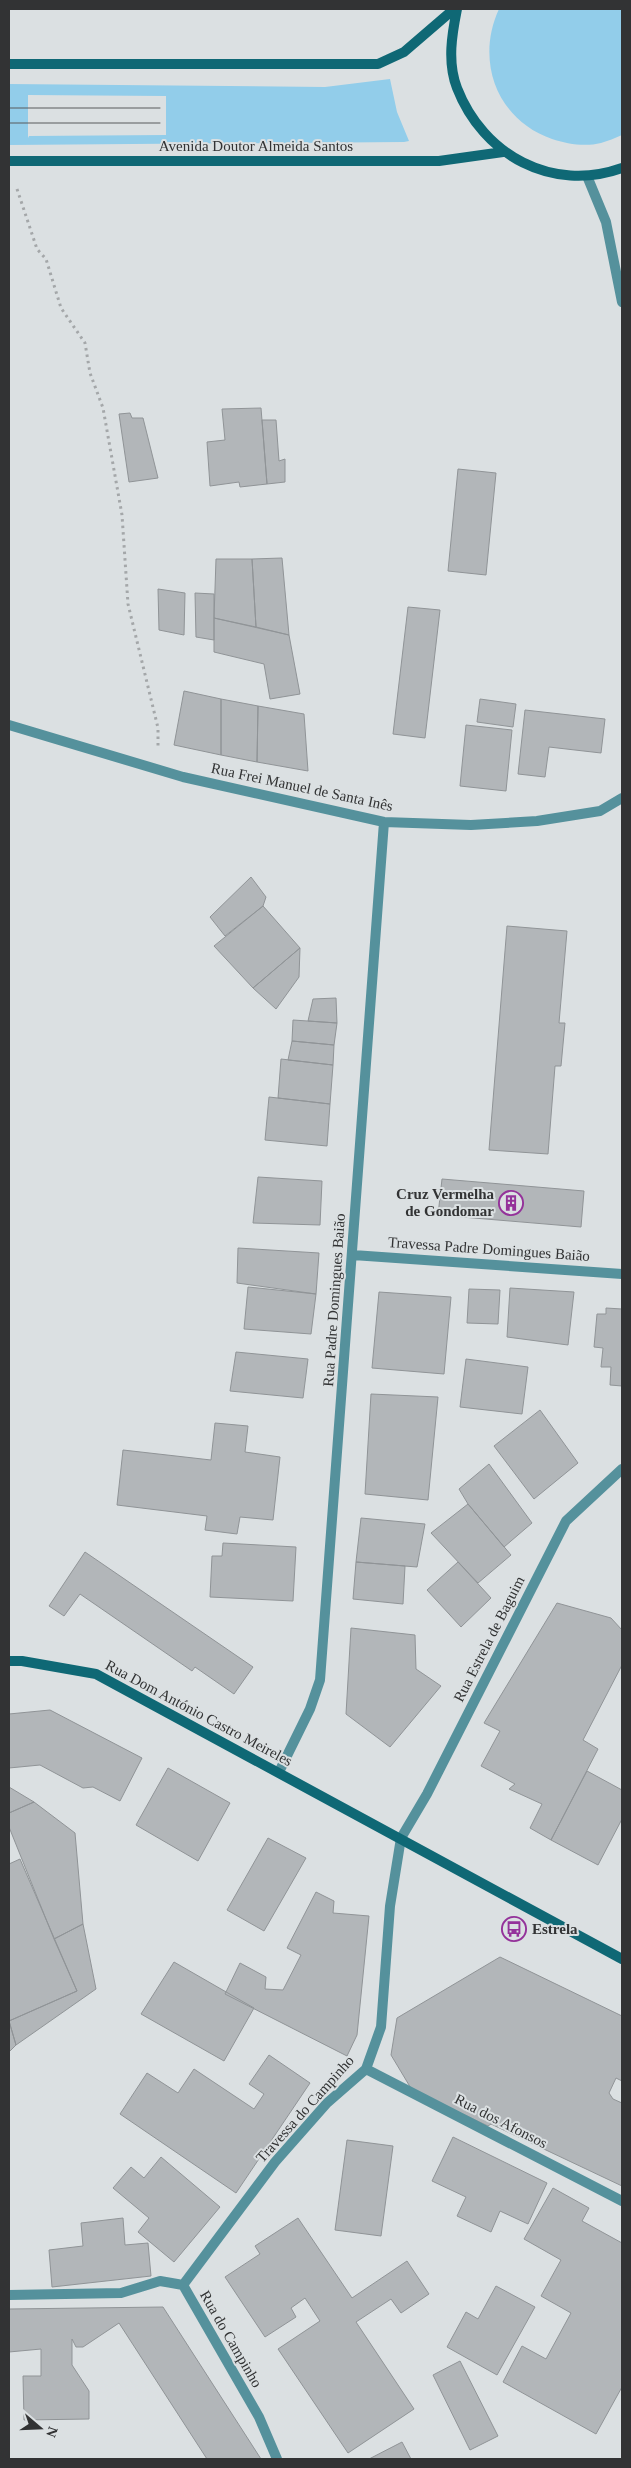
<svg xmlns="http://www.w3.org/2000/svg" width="631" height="2468" font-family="'Times New Roman',serif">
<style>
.green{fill:#92cdea;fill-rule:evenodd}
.building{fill:#b2b6b9;stroke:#909497}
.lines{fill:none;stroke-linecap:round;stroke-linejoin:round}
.path{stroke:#a4a7a9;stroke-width:3;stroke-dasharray:2.5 4;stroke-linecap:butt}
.minor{stroke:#55919c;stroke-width:10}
.secondary{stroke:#0f6875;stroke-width:10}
.tram{stroke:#595b5c;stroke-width:1}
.labels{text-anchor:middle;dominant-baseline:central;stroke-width:4;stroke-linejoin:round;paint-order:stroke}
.street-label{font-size:15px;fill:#323334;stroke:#dbe0e2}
.poi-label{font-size:15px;font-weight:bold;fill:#323334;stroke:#dbe0e2;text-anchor:end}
</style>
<rect width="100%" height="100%" fill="#dbe0e2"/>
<!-- green -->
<path class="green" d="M499 9H622V135C615 138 608 141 601 143 585 147 567 144 552 139 497 120 475 61 499 9Z
M390 79 397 112 409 141 404 142 9 145V84L325 87ZM28 95 166 96V135L29 136 28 138Z"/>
<!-- building -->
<path class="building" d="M261 408 267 484 240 487 239 482 210 486 207 442 225 440 222 409Z
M130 413 132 418H143L158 478 129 482 119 414Z
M262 420H276L279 461 285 459V482L267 484Z
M458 469 496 473 486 575 448 571Z
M282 558 289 635 256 627 252 559Z
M216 559H252L256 627 214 618Z
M158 589 185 593 184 635 159 630Z
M195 593 214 594V640L196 637Z
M408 607 440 610 425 738 393 734Z
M214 618 289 635 300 694 270 699 264 664 214 652Z
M184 691 221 699V755L174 745Z
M221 699 258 706 257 762 221 755Z
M480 699 516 704 513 727 477 722Z
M258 706 304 714 308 771 257 762Z
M525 710 605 719 601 753 549 747 545 777 518 774Z
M466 725 512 730 506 791 460 786Z
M251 877 266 897 263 906 225 936 210 917Z
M263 906 300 948 253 988 214 946Z
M507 926 567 931 559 1023H565L561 1066H555L548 1154 489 1150Z
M300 948 299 977 276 1009 253 988Z
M336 998 337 1023 308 1021 313 999Z
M293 1020 337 1023 334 1045 292 1041Z
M292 1041 334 1045 333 1065 288 1060Z
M281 1059 333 1065 330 1104 278 1098Z
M269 1097 330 1104 327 1146 265 1140Z
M258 1177 322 1181 320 1225 253 1223Z
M442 1179 584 1191 581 1227 438 1215Z
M238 1248 319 1253 316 1294 237 1283Z
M248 1287 316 1294 311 1334 244 1329Z
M510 1288 574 1292 568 1345 507 1337Z
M469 1289 500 1290 498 1324 467 1323Z
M379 1292 451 1297 444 1374 372 1368Z
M606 1308 622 1309V1386L610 1385 611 1367H601L603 1348 594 1347 597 1314H606Z
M236 1352 308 1359 303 1398 230 1391Z
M466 1359 528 1367 522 1414 460 1407Z
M371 1394 438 1397 428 1500 365 1494Z
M540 1410 578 1463 534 1499 494 1446Z
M215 1423 248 1426 245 1452 280 1457 273 1520 240 1517 237 1534 205 1530 207 1516 117 1505 123 1450 211 1460Z
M489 1464 532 1523 504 1547 468 1504 459 1489Z
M468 1504 511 1555 478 1583 431 1533Z
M361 1518 425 1524 417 1567 356 1562Z
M223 1543 296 1547 293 1601 210 1597 212 1556H222Z
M85 1552 253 1667 234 1694 195 1667 192 1671 80 1594 64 1616 49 1606Z
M356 1562 405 1566 403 1604 353 1599Z
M458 1562 491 1598 461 1627 427 1590Z
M557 1603 611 1618 622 1630V1665L583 1740 598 1749 551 1840 530 1828 542 1804 509 1789 515 1784 481 1766 500 1731 484 1723Z
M351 1628 415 1635 416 1669 441 1686 390 1747 346 1714Z
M50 1710 142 1758 120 1801 93 1787 83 1788 40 1765 9 1768V1714Z
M168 1768 230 1803 198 1861 136 1825Z
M587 1771 622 1790V1819L598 1865 551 1840Z
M9 1787 34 1802 9 1813Z
M34 1802 75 1833 83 1924 54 1939 9 1827V1813Z
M268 1838 306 1858 264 1931 227 1910Z
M20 1859 77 1991 9 2021V1864Z
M316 1892 334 1901 333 1913 369 1916 357 2035 347 2056 225 1994 240 1963 266 1977 265 1989 283 1990 301 1955 287 1948Z
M83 1924 96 1989 16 2045 9 2021 77 1991 54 1939Z
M500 1957 622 2016V2081L616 2078 609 2093 613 2099 622 2103V2186L491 2124 488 2126 412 2090 391 2055 397 2018Z
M174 1962 254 2008 224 2061 141 2014Z
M9 2021 16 2045 9 2052Z
M269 2055 310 2083 236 2193 120 2114 147 2073 178 2093 194 2069 254 2109 264 2094 249 2084Z
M453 2137 547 2183 528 2224 500 2211 491 2232 457 2216 466 2197 432 2181Z
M347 2140 393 2146 381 2236 335 2230Z
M161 2157 220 2207 174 2262 138 2232 149 2218 113 2188 131 2167 144 2178Z
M553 2188 589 2208 582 2221 622 2243V2387L596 2434 503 2382 522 2346 546 2359 571 2313 541 2296 561 2260 524 2239Z
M123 2218 125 2245 148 2243 151 2276 52 2287 49 2250 83 2246 81 2223Z
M298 2218 352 2298 407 2261 429 2294 401 2313 391 2299 356 2322 414 2409 348 2453 278 2349 320 2321 305 2298 291 2308 296 2317 265 2337 225 2277 260 2254 255 2246Z
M496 2286 535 2307 497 2375 447 2347 466 2312 478 2319Z
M163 2307 261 2459H207L119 2323 83 2347H76L72 2339V2365L89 2391V2419L24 2420 23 2376H41V2349L9 2352V2309Z
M460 2361 498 2436 470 2450 433 2375Z
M402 2442 411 2459H369Z"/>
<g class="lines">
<!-- path -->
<path class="path" d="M17 189 37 249 46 259 61 308 85 343 90 373 103 408 122 515 128 604 158 728V746"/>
<!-- minor -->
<path class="minor" d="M587 176 606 222 622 302
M9 725 183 777 384 822 471 825 537 821 600 811 622 798
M353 1255 622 1274
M279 1772 310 1709 320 1680 384 822
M366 2069 622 2201
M183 2285 275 2162 327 2103 366 2069 381 2027 390 1906 401 1838 427 1794 566 1521 622 1469
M9 2295 121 2293 160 2281 183 2285 259 2417 277 2459"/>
<!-- secondary -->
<path class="secondary" d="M457 9C452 34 447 62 457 88 483 155 552 193 622 168
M9 64H378L404 52 454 9
M9 161H439L503 152
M9 1661H22L96 1674 622 1959"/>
<!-- tram -->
<path class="tram" d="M9 108H160
M9 123H160"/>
</g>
<!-- icons -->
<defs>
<symbol id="building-ring" viewBox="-11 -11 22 22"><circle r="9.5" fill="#dbe0e2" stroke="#94329a" stroke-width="1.5"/><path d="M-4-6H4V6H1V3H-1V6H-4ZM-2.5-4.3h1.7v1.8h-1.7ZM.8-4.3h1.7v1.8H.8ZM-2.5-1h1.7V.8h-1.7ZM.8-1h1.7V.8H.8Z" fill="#94329a"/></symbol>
<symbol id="bus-ring" viewBox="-11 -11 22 22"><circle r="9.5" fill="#dbe0e2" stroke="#94329a" stroke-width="1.5"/><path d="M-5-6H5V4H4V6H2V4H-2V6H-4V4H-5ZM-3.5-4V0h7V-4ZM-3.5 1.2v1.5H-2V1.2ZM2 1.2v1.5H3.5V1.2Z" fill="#94329a"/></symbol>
</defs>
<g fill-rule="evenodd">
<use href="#building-ring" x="497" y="1189" width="28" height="28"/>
<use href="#bus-ring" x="500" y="1915" width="28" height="28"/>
</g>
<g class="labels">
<!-- street labels -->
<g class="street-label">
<text x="256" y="146">Avenida Doutor Almeida Santos</text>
<text transform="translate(302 787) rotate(12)">Rua Frei Manuel de Santa Inês</text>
<text transform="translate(489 1249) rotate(4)">Travessa Padre Domingues Baião</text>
<text transform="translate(334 1300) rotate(-86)">Rua Padre Domingues Baião</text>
<text transform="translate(489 1639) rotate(-63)">Rua Estrela de Baguim</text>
<text transform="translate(199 1713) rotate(28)">Rua Dom António Castro Meireles</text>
<text transform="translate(305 2109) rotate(-48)">Travessa do Campinho</text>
<text transform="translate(501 2121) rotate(27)">Rua dos Afonsos</text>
<text transform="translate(231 2339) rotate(60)">Rua do Campinho</text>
</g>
<!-- poi labels -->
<g class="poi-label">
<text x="494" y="1194">Cruz Vermelha<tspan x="494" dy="17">de Gondomar</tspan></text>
<text x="532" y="1929" text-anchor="start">Estrela</text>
</g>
</g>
<!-- border -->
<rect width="631" height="2468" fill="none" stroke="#323334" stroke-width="20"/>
<!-- north arrow -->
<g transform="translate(40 2428) rotate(109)" stroke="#dbe0e2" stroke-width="4" paint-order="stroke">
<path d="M0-4L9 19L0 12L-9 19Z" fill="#323334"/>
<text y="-8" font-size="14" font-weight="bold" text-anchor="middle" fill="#323334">N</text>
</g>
</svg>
